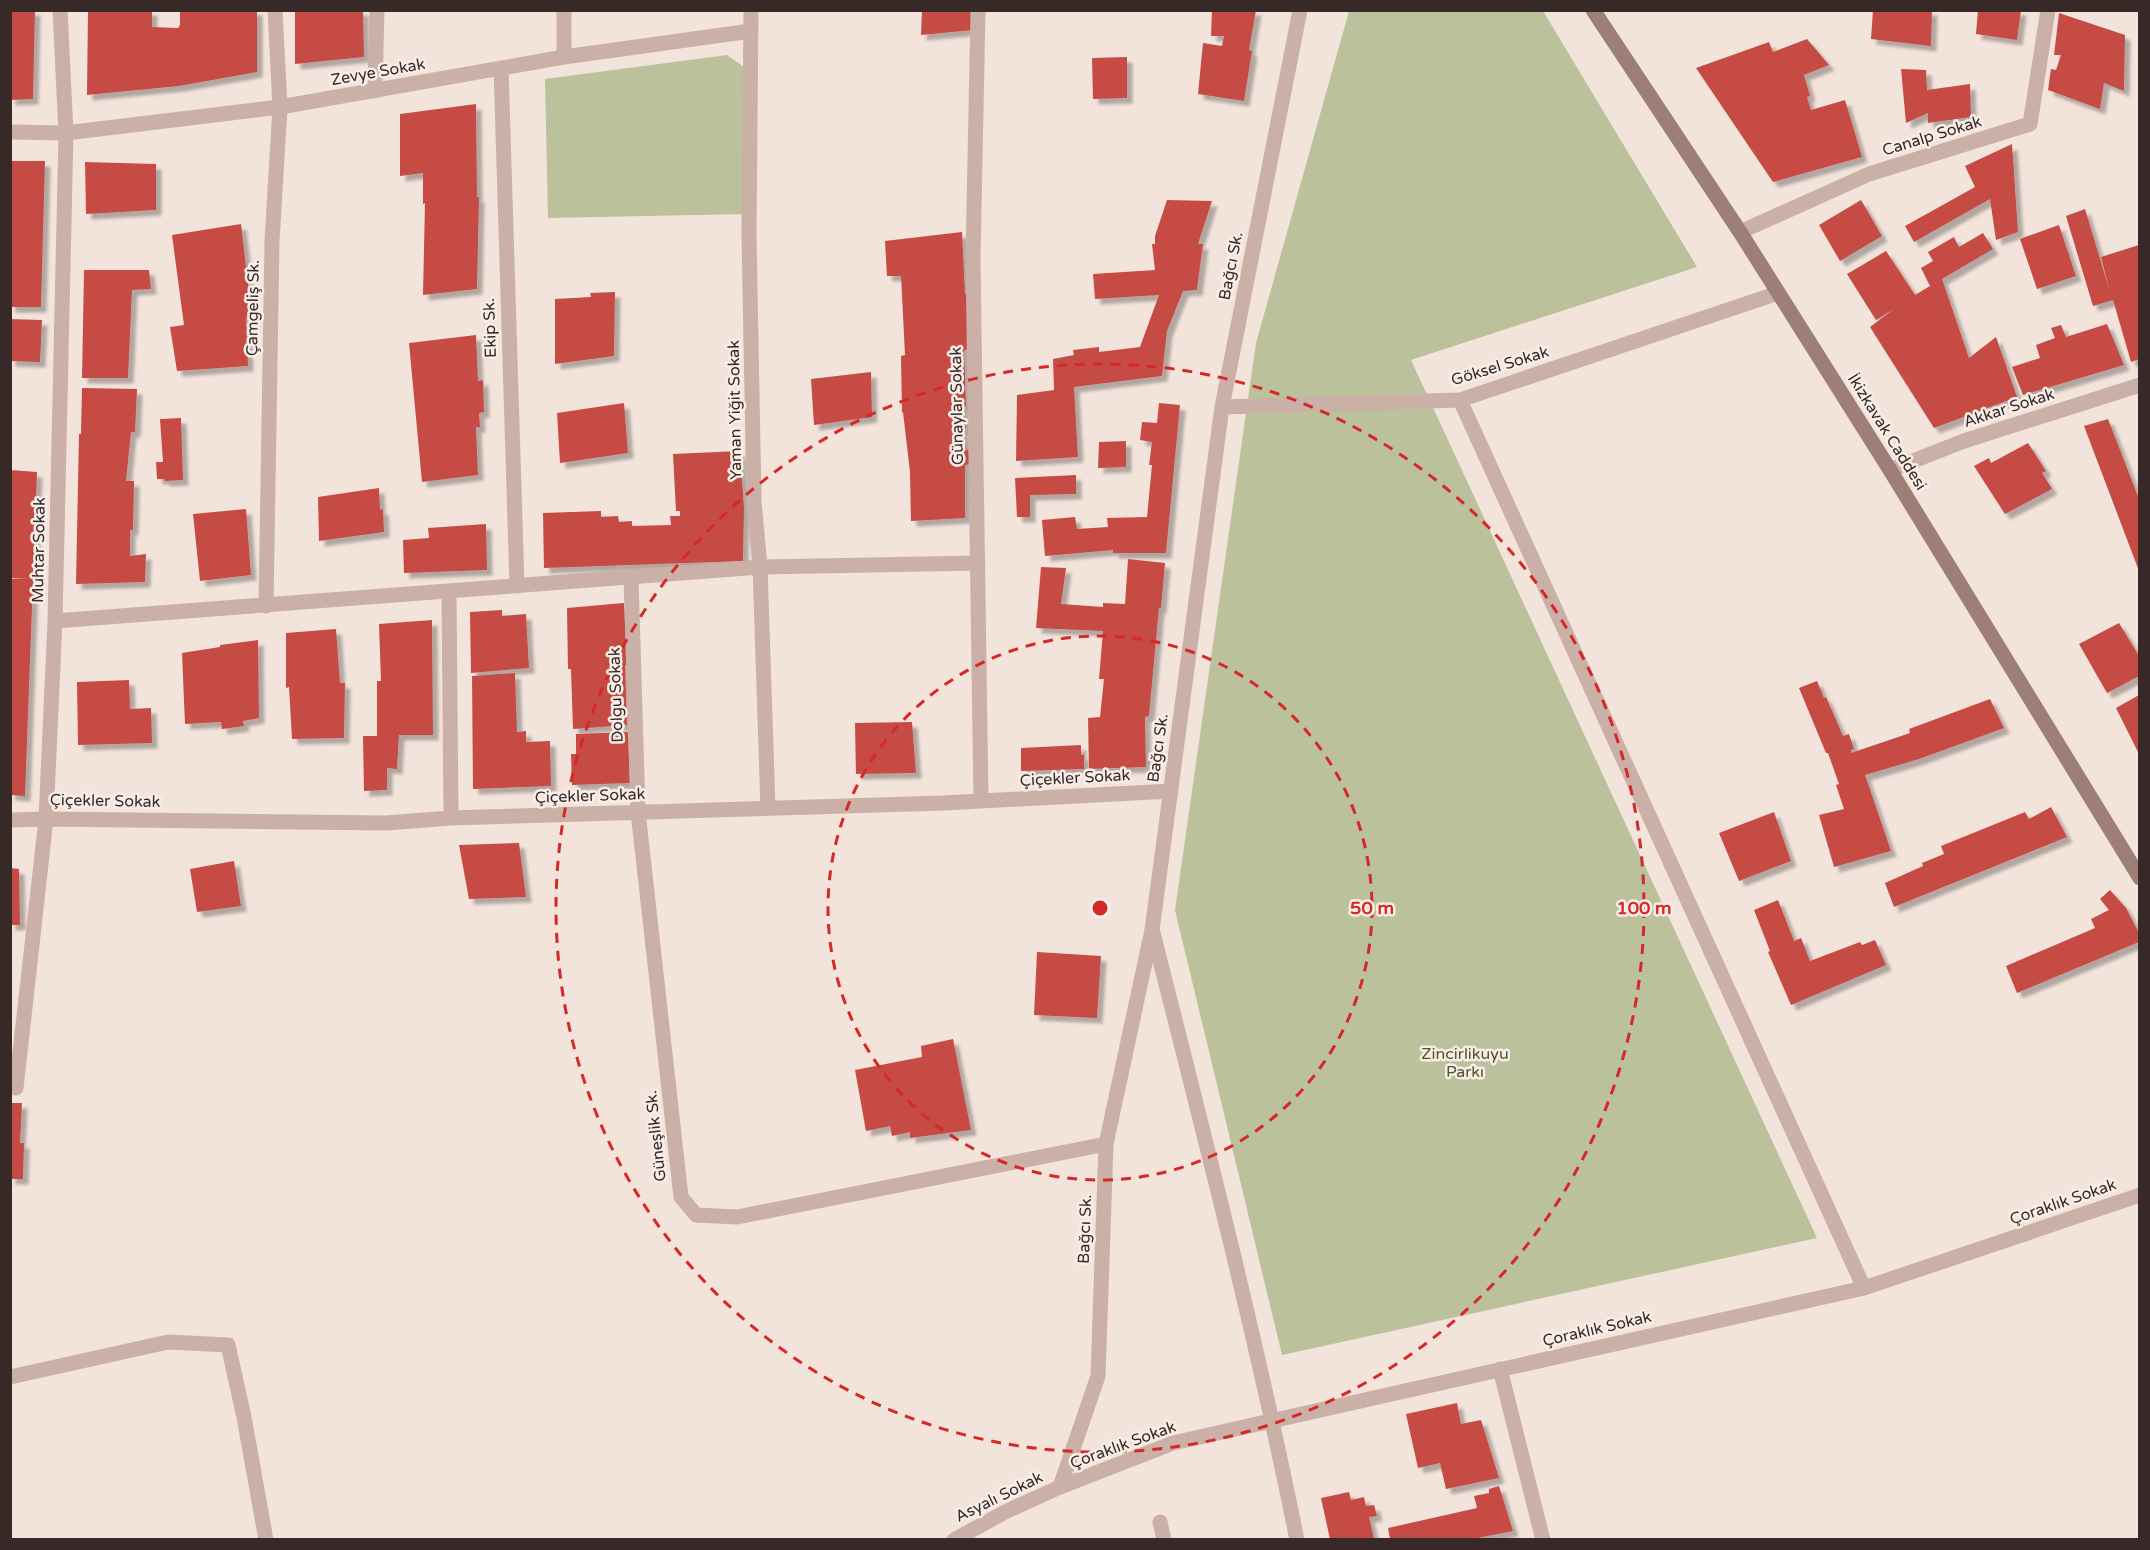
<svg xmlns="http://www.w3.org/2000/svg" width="2150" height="1550" font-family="'Varela Round',sans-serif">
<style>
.green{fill:#bbc19b}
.building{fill:#c74b44;filter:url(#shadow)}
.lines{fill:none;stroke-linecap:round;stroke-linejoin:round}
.lane{stroke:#cab0a7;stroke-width:15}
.street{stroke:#cab0a7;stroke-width:15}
.secondary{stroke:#9e7f78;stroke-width:15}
.ring{fill:none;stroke:#d62828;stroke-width:3;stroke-dasharray:10 8}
.labels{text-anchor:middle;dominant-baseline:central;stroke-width:5;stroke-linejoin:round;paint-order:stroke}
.street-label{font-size:16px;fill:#362927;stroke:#f9eee7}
.park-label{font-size:16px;fill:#4d552b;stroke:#f9eee7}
.centre{fill:#d62828;stroke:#f9eee7;stroke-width:3}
.ring-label{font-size:18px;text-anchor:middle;font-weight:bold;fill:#d62828;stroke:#f9eee7;stroke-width:5;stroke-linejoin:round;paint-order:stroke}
</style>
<defs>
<filter id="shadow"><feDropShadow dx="5.5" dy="5.5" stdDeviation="1.5" flood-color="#0004"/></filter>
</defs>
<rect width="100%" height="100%" fill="#f2e3db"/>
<!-- green -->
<path class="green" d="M1349 11H1543L1697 267 1411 360 1817 1238 1282 1355 1175 910 1256 343Z
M727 55 744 67 745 214 548 218 545 79Z"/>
<!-- building -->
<path class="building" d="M10 10H35L33 99 10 100Z
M88 10H152V27L178 28 180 25V10H257V72L179 86 87 95Z
M295 10H363L364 57 295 64Z
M922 10H974L973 30 921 35Z
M1212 10H1256L1249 50 1252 51 1244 101 1198 94 1203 43 1222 46 1224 36H1211Z
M1873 10H1932L1931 46 1871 39Z
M1978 10H2021L2017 40 1976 34Z
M2059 13 2125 35 2124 91 2104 83 2100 109 2048 90 2051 69 2056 70 2061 55H2054Z
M1807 39 1829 65 1804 75 1810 96 1807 97 1811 110 1845 100 1862 157 1773 182 1696 68 1769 42 1773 52Z
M1127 57V98L1093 99 1092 58Z
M1901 69 1926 70 1927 90 1970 84 1971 117 1928 123V113L1906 123Z
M476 104 477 197H479L477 289 423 295 425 203 423 204V173L400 176V114Z
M2012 144 2018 232 1996 240 1990 199 1914 242 1905 226 1975 187 1965 166Z
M10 161H45L41 307H10Z
M85 162 156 164V210L86 214Z
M1167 200 1212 201 1198 244H1203L1197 290 1183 291 1167 331 1162 376 1074 387 1078 457 1016 461 1017 395 1054 390 1053 359 1074 355 1073 350 1099 347V352L1140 347 1159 295 1095 299 1093 274 1155 270 1152 244H1155V236Z
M1861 200 1882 236 1840 261 1819 225Z
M2085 209 2110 292 2101 257 2139 245V359L2131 362 2113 300 2093 306 2066 216Z
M241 224 252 317 246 318 248 366 177 371 170 327 184 325 172 235Z
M2059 225 2076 276 2037 289 2020 239Z
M962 232 965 294H972L970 349 964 350 966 406 963 407 966 428 963 429 966 450 971 449 974 464 965 465V518L911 521 910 472 903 412 902 413 901 356 905 355 901 276H887L885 241Z
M1983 233 1993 249 1942 279 1969 358 1996 337 2017 397 1934 428 1870 327 1894 309 1876 320 1847 274 1886 251 1915 295 1930 286 1921 268 1933 261 1928 252 1954 237 1959 247Z
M84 270H149L151 289 132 290 128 378H82Z
M615 292 614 356 555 364V299L591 297 590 293Z
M10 319 42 320 40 362 10 361Z
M2107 324 2124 365 2023 395 2012 367 2040 358 2036 345 2055 338 2051 328 2061 325 2066 337Z
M476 335 478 381 483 380 484 412 479 413 480 427H476L478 475 422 482 409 343Z
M871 372 872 417 814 425 811 379Z
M82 388 137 389 135 432H131L126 481H134L133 530H130V556L146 554 145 582 76 584 79 434H81Z
M624 403 628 453 560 463 557 413Z
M1159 403 1180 405 1166 553H1113V550L1045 556 1042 520 1075 517 1077 529 1108 527 1107 518 1147 517 1152 465H1149L1152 442 1140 440 1142 422 1157 423Z
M181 418 183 480 165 481 164 479H157L156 462H163L160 419Z
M2108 419 2139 499V571L2084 426Z
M1126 441V467L1098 468 1099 442Z
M2028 443 2046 471 2042 473 2052 489 2005 514 1974 466 1989 458 1991 463Z
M740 451 744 508 743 561 544 568 543 513 601 511V517L618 516 619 522 632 521V526L671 525 670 516H680V511H676L673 454Z
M10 470 37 472 25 796 10 795V579H30L10 578Z
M1076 475V494L1030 495V517H1017L1015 478Z
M379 488 380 510 383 509 384 532 319 541 318 497Z
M246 509 251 575 200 581 193 514Z
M486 524 487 570 404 573 403 540 429 538 428 528Z
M1128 559 1165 563 1161 608H1159L1149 716 1145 717 1146 767 1089 769 1088 718 1100 717 1104 679H1099L1103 631 1036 628 1041 567 1066 568 1061 604 1103 607V603L1125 604Z
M624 603 627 666 625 665 627 725 573 729 571 669H568L567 608Z
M502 610V616L526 614 529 668 471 673 470 612Z
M432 620 433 735H399L397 769 387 768V790L364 791 363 736H377V681H381L379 624Z
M2119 623 2139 656V676L2107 693 2079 644Z
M336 629 340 683H345L344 738 292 739 289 687 286 688V633Z
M258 640 259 718 243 721 244 726 222 729 221 722 185 724 182 653 220 647V645Z
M515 673 517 732 526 731V742L550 741 551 786 473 789 472 676Z
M129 680 130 709 151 708 152 743 78 745 77 682Z
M1817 681 1824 698 1826 697 1843 736 1849 734 1854 749 1851 750V753L1910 733 1909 729 1990 699 2004 728 1919 759 1865 775 1891 851 1834 867 1819 815 1844 809 1836 785 1839 784 1828 753H1826L1799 688Z
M2139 695V754L2116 708Z
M912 722 916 773 856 774 855 723Z
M628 732 630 783 572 785 571 754H576V734Z
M1081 745V755H1084V769L1021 771V748Z
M2051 807 2067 837 1894 907 1885 883 1923 866 1922 863 1944 854 1941 846 2025 812 2029 819Z
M1774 812 1791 861 1739 881 1719 833Z
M519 843 526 897 469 899 459 845Z
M234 861 241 906 197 912 190 869Z
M10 868 19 869 20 925H10Z
M2110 890 2126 908 2139 933V942L2017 993 2006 966 2095 928 2091 919 2109 910 2100 899Z
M1778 900 1794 941 1801 938 1810 961 1860 942 1862 945 1875 940 1886 965 1791 1005 1768 952 1770 951 1754 910Z
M1037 952 1101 956 1097 1018 1034 1015Z
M953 1039 971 1130 910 1138V1132L892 1136 890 1126 866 1131 855 1070 922 1057 921 1046Z
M10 1103H22L20 1143H24L23 1179H10Z
M1457 1403 1461 1424 1481 1420 1499 1478 1446 1489 1440 1463 1418 1468 1406 1414Z
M1499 1486 1513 1531 1473 1539H1390L1388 1528 1477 1508 1474 1496 1489 1493V1489Z
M1349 1492 1351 1500 1364 1497 1366 1506 1374 1505 1377 1516 1369 1517 1374 1539H1330L1321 1498Z"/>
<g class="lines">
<!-- lane -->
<path class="lane" d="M1160 1522 1164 1540"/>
<!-- street -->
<path class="street" d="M751 10 749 235 754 501 760 567 768 808
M978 10 973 259 981 801
M564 57V10
M501 68 517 586
M375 91 377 10
M10 132 66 133 280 107 564 57 751 31
M1740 232 1869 174 2030 124 2048 10
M1460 400 1864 1288
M1222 407 1460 400 1778 293
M1890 470 1964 441 2140 385
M631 577 638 812 681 1197 696 1215 737 1217 1106 1144
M449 592 451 818
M266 606 272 241 280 107 275 10
M55 621 760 567 978 563
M10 820 46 819 386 823 451 818 943 803 1171 791
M1153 933C1204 1134 1256 1336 1297 1540
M16 1088 46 819 55 621 66 133 60 10
M1500 1369 1543 1540
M10 1377 168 1342 228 1345 244 1417 266 1540
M1060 1487 1098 1376 1106 1144 1152 930 1222 407 1300 10
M954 1540 1005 1512 1060 1487 1173 1443 1864 1288 2140 1195"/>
<!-- secondary -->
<path class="secondary" d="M1593 10 1740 232 1890 470 2140 878"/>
</g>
<!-- distance rings -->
<g class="ring">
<circle cx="1100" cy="908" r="272"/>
<circle cx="1100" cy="908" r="544"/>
</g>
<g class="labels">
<!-- street labels -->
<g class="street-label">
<text transform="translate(378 72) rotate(-10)">Zevye Sokak</text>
<text transform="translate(1932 136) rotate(-17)">Canalp Sokak</text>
<text transform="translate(1231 266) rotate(-79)">Bağcı Sk.</text>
<text transform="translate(253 308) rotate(-89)">Çamgeliş Sk.</text>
<text transform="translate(490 328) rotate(-92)">Ekip Sk.</text>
<text transform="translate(1500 366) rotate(-17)">Göksel Sokak</text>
<text transform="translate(957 406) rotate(-91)">Günaylar Sokak</text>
<text transform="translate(2009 408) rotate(-18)">Akkar Sokak</text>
<text transform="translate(735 410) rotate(-91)">Yaman Yiğit Sokak</text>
<text transform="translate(1887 432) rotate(58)">İkizkavak Caddesi</text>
<text transform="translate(39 550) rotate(-89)">Muhtar Sokak</text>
<text transform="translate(616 695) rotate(-92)">Dolgu Sokak</text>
<text transform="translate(1158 748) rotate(-82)">Bağcı Sk.</text>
<text transform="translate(1075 778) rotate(-3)">Çiçekler Sokak</text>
<text transform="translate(590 796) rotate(-2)">Çiçekler Sokak</text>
<text transform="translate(105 801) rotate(1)">Çiçekler Sokak</text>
<text transform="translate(656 1136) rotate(-96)">Güneşlik Sk.</text>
<text transform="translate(2063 1202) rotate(-19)">Çoraklık Sokak</text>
<text transform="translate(1085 1229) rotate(-88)">Bağcı Sk.</text>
<text transform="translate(1597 1329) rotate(-13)">Çoraklık Sokak</text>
<text transform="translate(1123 1445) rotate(-20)">Çoraklık Sokak</text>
<text transform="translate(999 1497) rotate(-26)">Asyalı Sokak</text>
</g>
<!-- park labels -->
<g class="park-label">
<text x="1465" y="1054">Zincirlikuyu<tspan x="1465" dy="18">Parkı</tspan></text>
</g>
</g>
<circle cx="1100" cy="908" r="9" class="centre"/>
<g class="ring-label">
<text x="1372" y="914">50 m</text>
<text x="1644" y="914">100 m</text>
</g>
<!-- border -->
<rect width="2150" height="1550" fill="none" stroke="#362927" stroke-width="24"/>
</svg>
